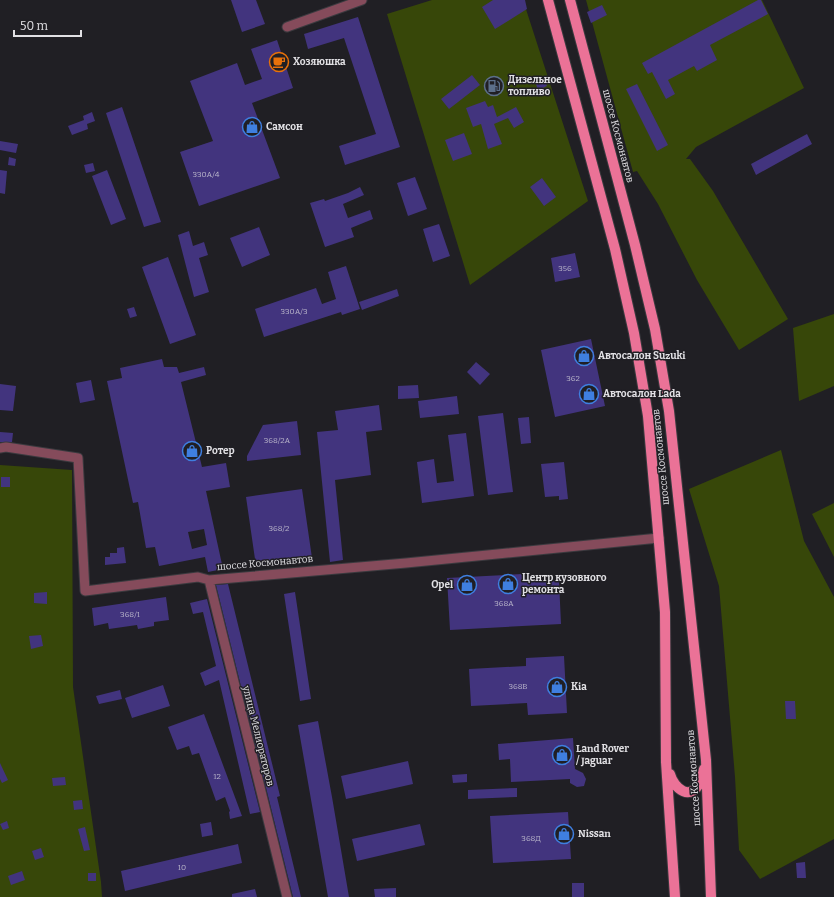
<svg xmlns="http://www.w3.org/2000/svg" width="834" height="897" font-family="Bitter,serif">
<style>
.green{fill:#374709}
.building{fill:#42347e;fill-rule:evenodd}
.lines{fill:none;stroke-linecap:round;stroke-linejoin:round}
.street-casing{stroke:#3b3a3f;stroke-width:11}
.primary-casing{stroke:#3b3a3f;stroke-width:12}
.street{stroke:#854b5b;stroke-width:9}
.primary{stroke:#eb7297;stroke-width:10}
.labels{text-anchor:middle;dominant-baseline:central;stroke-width:3;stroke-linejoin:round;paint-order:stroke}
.number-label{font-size:8px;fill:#b9b5ca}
.poi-label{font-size:10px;font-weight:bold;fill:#e1e0e4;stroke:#201f24;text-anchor:start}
.street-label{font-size:10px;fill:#e1e0e4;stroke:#201f24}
</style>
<rect width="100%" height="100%" fill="#201f24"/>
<!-- green -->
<path class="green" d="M432 0H523L588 201 470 285 387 14Z
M586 0H762L804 88 696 147 686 159H690L713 191 788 319 739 350 697 280 658 204 637 171 633 172Z
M834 314V386L799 401 793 328Z
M781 450 804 541 834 597V839L760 879 739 850 735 777 719 586 689 489Z
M0 465 72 470 73 687 101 882 102 897H0Z
M834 503V557L812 514Z"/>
<!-- building -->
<path class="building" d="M231 0H256L265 24 242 32Z
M493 0H525L527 9 495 29 482 7Z
M758 0H761L768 14 710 45 717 60 697 71 694 66 668 80 675 94 666 99 652 72 648 74 642 63Z
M602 5 607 15 591 23 587 12Z
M358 17 400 147 345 165 339 146 376 134 344 38 308 49 304 34Z
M277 40 293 88 252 103 280 178 199 206 180 152 213 141 190 81 237 63 245 85 262 79 251 49Z
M472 75 480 85 449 109 441 99Z
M544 78 547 86 538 90 535 81Z
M637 84 668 145 657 151 626 89Z
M485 101 488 107 493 105 497 117 516 107 524 122 514 128 508 118 494 124 502 144 488 149 481 124 473 127 466 108Z
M122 107 161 222 144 227 106 113Z
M92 112 95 121 87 124 88 129 72 135 68 126 84 120 83 116Z
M464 133 472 154 453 161 445 140Z
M807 134 812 144 756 175 751 164Z
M0 141 18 144 16 153 0 150Z
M9 157 16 159 15 166 8 165Z
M93 163 95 171 86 173 84 165Z
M0 170 7 171 5 194 0 193Z
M107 170 126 219 111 225 92 176Z
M415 177 427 209 408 216 397 183Z
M542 178 556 197 544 206 530 187Z
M360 187 364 195 343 204 348 218 370 210 373 219 351 228 354 237 325 247 310 203 324 199 325 201 348 193Z
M439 224 450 256 433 262 423 229Z
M259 227 270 255 242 267 230 238Z
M189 231 193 246 204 242 208 255 199 258 209 292 194 297 178 235Z
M575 253 580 277 555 282 551 258Z
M168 257 196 335 170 344 142 267Z
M346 266 360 309 342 315 341 312 264 337 255 309 316 288 322 304 336 299 328 272Z
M397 289 399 296 362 310 359 302Z
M134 307 137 316 130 318 127 309Z
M591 339 605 406 555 417 541 350Z
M162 359 164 367H177L179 373 204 367 206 375 181 382 202 467 226 463 230 487 206 491 223 569 208 572 205 557 159 566 155 547 146 548 138 502 133 503 107 381 122 378 120 368ZM204 529 207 545 192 549 188 532Z
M476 362 490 374 480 385 467 372Z
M91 380 95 400 80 403 76 383Z
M0 384 16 386 13 411 0 410Z
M418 385 419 398 398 399V386Z
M457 396 459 414 420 418 418 401Z
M379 405 382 430 366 432 371 475 335 480 343 560 330 562 317 432 338 430 335 411Z
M503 413 513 492 488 495 478 416Z
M529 417 531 443 521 444 518 418Z
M297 421 301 455 247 461V456L263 425Z
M0 432 13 433 12 442H0Z
M466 433 474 496 422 503 417 462 434 459 437 483 454 481 448 435Z
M564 462 568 499 559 500V496L545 497 541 464Z
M1 477H10V487H1Z
M302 489 312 558 256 566 246 497Z
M124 547 126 563 105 565V557H110V553H117V548Z
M522 574V582L559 581 561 624 450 630 447 578Z
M228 584 280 796 277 797 301 897H293L216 585Z
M47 592V604L34 603V593Z
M295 592 311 699 300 701 284 594Z
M166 597 169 620 154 622V626L138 629 137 625 109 629 108 623 94 626 92 608Z
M207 599 260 812 250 814 219 680 205 686 200 673 216 666 203 612 193 614 190 603Z
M41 635 43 646 31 649 29 636Z
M564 656 567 713 528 715 527 703 471 706 469 669 526 666V658Z
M163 685 170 706 132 718 125 698Z
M120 690 122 699 99 704 96 696Z
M785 701H795L796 719H786Z
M204 714 242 816 230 819 229 812 230 811 225 797 216 801 199 753 192 755 189 746 177 750 168 727Z
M318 721 332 797 349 897H328L298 725Z
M573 738 575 769 583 773 586 779 584 786 577 787 570 783V779L511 782 510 759 499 760 498 744Z
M408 761 413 784 346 799 341 776Z
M0 763 8 780 2 783 0 779Z
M467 774V782L453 783 452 775Z
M65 777 66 785 53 786 52 778Z
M517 788V797L468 799V790Z
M82 800 83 809 74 810 73 801Z
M568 812 571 859 493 863 490 816Z
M7 821 9 828 3 830 0 824Z
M211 822 213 835 202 837 200 824Z
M420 824 425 845 357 861 352 839Z
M85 827 90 850 84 851 78 829Z
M238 844 242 863 125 891 121 871Z
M41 848 44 857 35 860 32 851Z
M805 862 806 878H797L796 863Z
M22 871 25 880 11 885 8 876Z
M88 873H96V881H88Z
M572 883H584V897H572Z
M396 888V897H375L374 889Z
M255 889 257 897H232V894Z"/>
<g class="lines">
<defs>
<path id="street" d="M287 27 362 0
M0 448 6 447 78 458 85 591 198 577 209 580 406 563 659 538
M209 580 287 897"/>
<path id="primary" d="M548 0 615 249 634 333 648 416 665 612 666 762 675 897
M570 0 635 245 655 329 669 411 706 760 711 897
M670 774C674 789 691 802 700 782 702 778 703 773 704 769"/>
</defs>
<!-- street casing -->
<use href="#street" class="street-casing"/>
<!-- primary casing -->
<use href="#primary" class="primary-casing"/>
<!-- street -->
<use href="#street" class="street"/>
<!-- primary -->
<use href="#primary" class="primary"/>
</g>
<!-- icons -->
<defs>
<symbol id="cafe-ring" viewBox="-11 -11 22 22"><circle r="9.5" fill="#201f24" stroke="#e8710a" stroke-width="1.5"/><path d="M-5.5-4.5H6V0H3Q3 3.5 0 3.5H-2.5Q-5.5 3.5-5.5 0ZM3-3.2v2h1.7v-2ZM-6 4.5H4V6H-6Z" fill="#e8710a"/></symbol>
<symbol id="fuel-ring" viewBox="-11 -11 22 22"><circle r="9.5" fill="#201f24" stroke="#5c6f8a" stroke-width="1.5"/><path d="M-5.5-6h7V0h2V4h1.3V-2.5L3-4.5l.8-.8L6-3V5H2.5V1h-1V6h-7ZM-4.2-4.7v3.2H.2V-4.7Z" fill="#5c6f8a"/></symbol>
<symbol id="shop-ring" viewBox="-11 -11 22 22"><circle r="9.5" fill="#201f24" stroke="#3f7fe0" stroke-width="1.5"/><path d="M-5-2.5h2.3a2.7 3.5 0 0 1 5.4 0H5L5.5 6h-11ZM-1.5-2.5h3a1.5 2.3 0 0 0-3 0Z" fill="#3f7fe0"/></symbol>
</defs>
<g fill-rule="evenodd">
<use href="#cafe-ring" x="268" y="51" width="22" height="22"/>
<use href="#fuel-ring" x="483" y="75" width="22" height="22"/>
<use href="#shop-ring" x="241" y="116" width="22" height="22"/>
<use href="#shop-ring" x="573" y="345" width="22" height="22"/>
<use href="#shop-ring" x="578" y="383" width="22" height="22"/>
<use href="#shop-ring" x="181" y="440" width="22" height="22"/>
<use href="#shop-ring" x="497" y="573" width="22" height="22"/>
<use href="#shop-ring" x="456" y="574" width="22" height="22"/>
<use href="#shop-ring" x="546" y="676" width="22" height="22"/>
<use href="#shop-ring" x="551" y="744" width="22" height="22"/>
<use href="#shop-ring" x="553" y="823" width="22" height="22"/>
</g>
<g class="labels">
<!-- number labels -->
<g class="number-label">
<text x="206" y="174">330А/4</text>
<text x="565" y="268">356</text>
<text x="294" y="311">330А/3</text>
<text x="573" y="378">362</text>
<text x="277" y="440">368/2А</text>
<text x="279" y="528">368/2</text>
<text x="504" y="603">368А</text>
<text x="130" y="614">368/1</text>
<text x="518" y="686">368В</text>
<text x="217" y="776">12</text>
<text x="531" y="838">368Д</text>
<text x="182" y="867">10</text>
</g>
<!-- poi labels -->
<g class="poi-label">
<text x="293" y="62">Хозяюшка</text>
<text x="508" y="80">Дизельное<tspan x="508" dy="12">топливо</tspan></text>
<text x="266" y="127">Самсон</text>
<text x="598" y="356">Автосалон Suzuki</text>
<text x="603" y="394">Автосалон Lada</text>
<text x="206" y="451">Ротер</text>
<text x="522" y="578">Центр кузовного<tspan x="522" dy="12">ремонта</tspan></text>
<text x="453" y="585" text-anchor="end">Opel</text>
<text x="571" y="687">Kia</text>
<text x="576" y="749">Land Rover<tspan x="576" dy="12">/ Jaguar</tspan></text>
<text x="578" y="834">Nissan</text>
</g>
<!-- street labels -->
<g class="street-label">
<text transform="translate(618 136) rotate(75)">шоссе Космонавтов</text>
<text transform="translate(661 457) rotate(-96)">шоссе Космонавтов</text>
<text transform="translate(265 563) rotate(-5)">шоссе Космонавтов</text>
<text transform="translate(258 736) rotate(76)">улица Мелиораторов</text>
<text transform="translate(694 778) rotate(-94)">шоссе Космонавтов</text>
</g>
</g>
<!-- scale -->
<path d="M14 30v6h67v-6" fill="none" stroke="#e1e0e4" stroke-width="2"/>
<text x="20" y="30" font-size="12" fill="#e1e0e4" stroke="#201f24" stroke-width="3" paint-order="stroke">50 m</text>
</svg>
